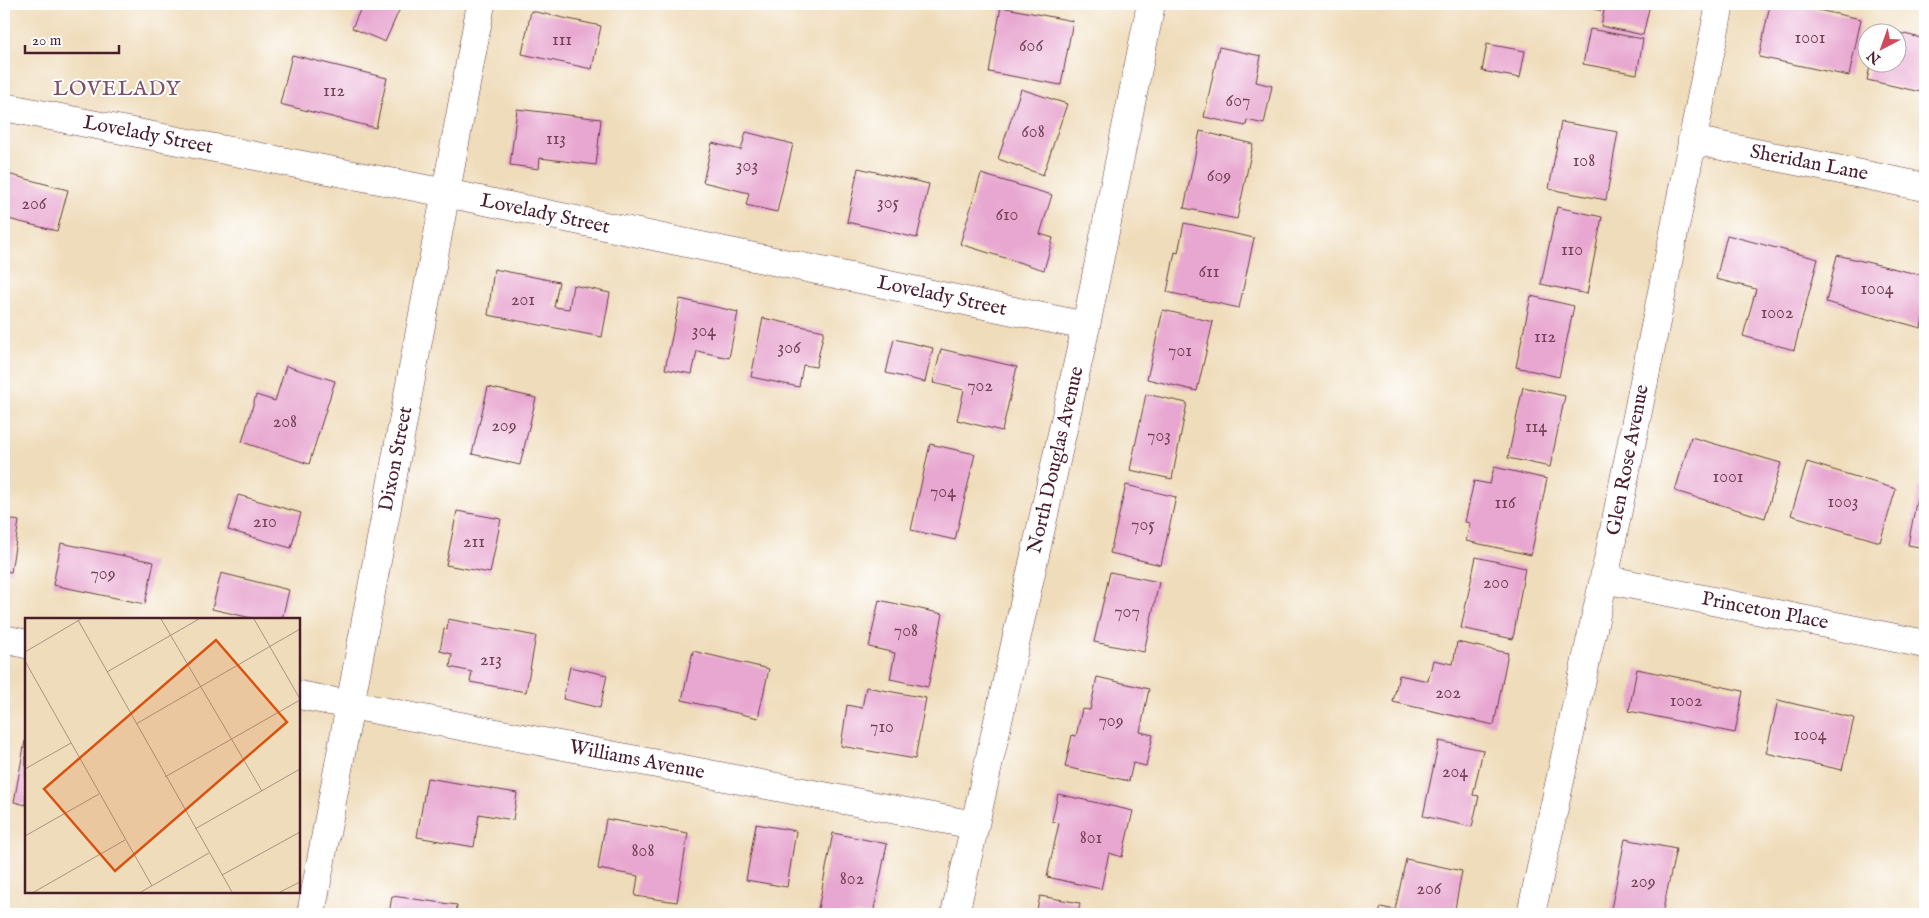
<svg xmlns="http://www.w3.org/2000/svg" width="1929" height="918" font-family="'IM FELL English',serif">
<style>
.building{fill:#e8a7d0}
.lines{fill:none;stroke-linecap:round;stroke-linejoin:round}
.street-casing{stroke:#633b40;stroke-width:29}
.street{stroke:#fff;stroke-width:28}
.labels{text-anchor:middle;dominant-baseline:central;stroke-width:4;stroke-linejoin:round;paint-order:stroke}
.number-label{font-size:18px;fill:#724154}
.street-label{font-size:20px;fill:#4a1f2b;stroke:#fff}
.neighbourhood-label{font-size:21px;letter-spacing:1px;fill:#814f65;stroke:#fff}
.inset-road{fill:none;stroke:#ad9081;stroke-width:1}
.view{fill:#d8530f;fill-opacity:0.15;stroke:#d8530f;stroke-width:2.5}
.inset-edge{fill:none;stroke:#4a1f2b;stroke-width:2.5}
</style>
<rect width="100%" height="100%" fill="#fff"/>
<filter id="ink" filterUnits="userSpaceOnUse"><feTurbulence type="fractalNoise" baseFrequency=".02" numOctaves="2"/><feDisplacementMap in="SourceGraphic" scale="10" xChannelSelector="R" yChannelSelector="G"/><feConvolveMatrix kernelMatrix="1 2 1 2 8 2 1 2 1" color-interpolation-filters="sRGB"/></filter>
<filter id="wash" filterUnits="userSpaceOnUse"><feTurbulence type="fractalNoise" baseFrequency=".0096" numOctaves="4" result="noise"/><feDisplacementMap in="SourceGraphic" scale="20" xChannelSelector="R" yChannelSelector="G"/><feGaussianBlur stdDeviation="1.12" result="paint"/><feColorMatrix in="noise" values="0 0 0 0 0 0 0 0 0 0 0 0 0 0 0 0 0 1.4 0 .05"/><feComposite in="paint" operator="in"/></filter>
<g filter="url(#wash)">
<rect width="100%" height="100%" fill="#efdcba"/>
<g id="blocks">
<!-- building -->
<path class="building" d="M363 4H402L385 42 352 28Z
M1594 4H1650L1643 35 1601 26 1604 11 1593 9Z
M1770 4H1789L1861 19 1849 76 1759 57Z
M1001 7 1073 21 1061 85 989 72Z
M531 11 601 26 592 69 522 54Z
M1590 29 1643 39 1637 74 1583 64Z
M1896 32 1925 39V93L1867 80 1871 62H1896Z
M1487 44 1525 51 1520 78 1482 71Z
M1219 47 1261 56 1256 82 1272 86 1264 124 1247 120 1246 126 1204 117Z
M292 55 387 78 376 128 280 104Z
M1021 89 1067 104 1043 175 998 159Z
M517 109 601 119 596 165 540 158 539 169 510 165Z
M1561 122 1618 132 1606 200 1549 189Z
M1200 131 1253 144 1237 219 1184 208Z
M746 132 793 144 777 212 746 205 749 193 703 182 712 143 741 150Z
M858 168 929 184 917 238 847 222Z
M4 173 68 190 57 231 4 218Z
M981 174 1052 195 1040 234 1053 238 1044 270 960 244Z
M1557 207 1602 217 1587 294 1541 284Z
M1184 223 1254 238 1239 308 1167 292 1175 252 1178 253Z
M1727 235 1818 259 1794 350 1743 336 1756 289 1716 279Z
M1837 255 1925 276V308L1921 328 1826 302Z
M494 269 559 282 554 307 569 309 573 285 610 293 602 337 488 315Z
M1531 296 1574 306 1559 377 1516 367Z
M680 299 738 312 729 358 697 351 692 374 665 369Z
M1163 310 1213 322 1197 391 1147 379Z
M763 318 824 331 816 367 803 365 799 387 751 377Z
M894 339 933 348 925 382 886 373Z
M941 349 1017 367 1002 431 957 420 964 390 933 383Z
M286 366 335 381 309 464 242 442 256 395 275 401Z
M488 387 536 398 520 465 472 454Z
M1523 387 1565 396 1550 467 1508 458Z
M1146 394 1187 403 1172 479 1130 470Z
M1691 437 1781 463 1765 518 1675 491Z
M930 444 975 454 955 540 911 530Z
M1807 462 1896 489 1880 542 1791 515Z
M1494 467 1547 479 1531 555 1466 541 1470 523 1465 522 1474 481 1490 484Z
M1126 485 1176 497 1161 565 1110 553Z
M1919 487 1925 489V548L1908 545Z
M238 495 301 513 291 548 228 530Z
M457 511 501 519 490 573 446 565Z
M4 518 19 521 11 572 4 571Z
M61 543 154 562 145 604 53 585Z
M1476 557 1525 568 1513 639 1461 628Z
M1110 572 1159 582 1144 652 1094 642Z
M221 573 289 590 282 619H256L212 609Z
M879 600 943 614 928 687 890 679 895 653 869 647Z
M448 619 536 636 526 692 470 682 472 672 450 667 452 654 440 651 444 629 447 630Z
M1457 642 1508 653 1494 725 1393 702 1399 675 1428 681 1433 660 1453 664Z
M693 651 769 669 758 718 682 700Z
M570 667 607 675 600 708 563 699Z
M1637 669 1743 691 1735 733 1629 711Z
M1097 677 1149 689 1140 732 1153 735 1146 766 1133 763 1129 781 1065 767 1072 735 1076 736 1082 709 1090 710Z
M866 687 926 698 915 759 841 746 847 705 862 708Z
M1778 700 1854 718 1842 770 1766 753Z
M25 741H26V805L14 802Z
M1439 741 1483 750 1473 795 1479 796 1472 827 1423 816Z
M427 778 517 793 513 820 479 814 474 847 417 837Z
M1058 794 1133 811 1122 857 1109 853 1101 889 1047 877 1059 823 1052 821Z
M606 819 688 833 677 902 635 896 638 876 598 869Z
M756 824 796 831 787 887 746 880Z
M833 833 887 844 873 914H817Z
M1625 839 1676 849 1662 914H1610Z
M1406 859 1462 871 1454 914H1379L1381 907 1395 910Z
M392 896 457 905 456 914H389Z
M1040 896 1080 903 1078 914H1036Z"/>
</g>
</g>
<g filter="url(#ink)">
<use href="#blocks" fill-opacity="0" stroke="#633b40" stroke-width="1"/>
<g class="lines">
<defs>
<path id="street" d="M4 107 446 193 1086 326
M1692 140 1925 187
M1604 579 1925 644
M4 639 26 644
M299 695 974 825
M311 914 481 4
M955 914 1086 326 1151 4
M1531 914 1609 555 1720 4"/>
</defs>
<!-- street casing -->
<use href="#street" class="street-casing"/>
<!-- street -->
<use href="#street" class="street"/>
</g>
</g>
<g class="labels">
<!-- number labels -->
<g class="number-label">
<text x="1810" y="38">1001</text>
<text x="562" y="40">111</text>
<text x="1031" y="46">606</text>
<text x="334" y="91">112</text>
<text x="1238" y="101">607</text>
<text x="1033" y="132">608</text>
<text x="556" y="139">113</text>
<text x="1584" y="161">108</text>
<text x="747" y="166">303</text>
<text x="1219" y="176">609</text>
<text x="888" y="203">305</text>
<text x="34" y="204">206</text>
<text x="1007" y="215">610</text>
<text x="1572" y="250">110</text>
<text x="1209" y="272">611</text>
<text x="1877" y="289">1004</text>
<text x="523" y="300">201</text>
<text x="1777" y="313">1002</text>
<text x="704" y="331">304</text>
<text x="1545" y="337">112</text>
<text x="789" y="348">306</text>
<text x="1180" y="351">701</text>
<text x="980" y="386">702</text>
<text x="285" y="422">208</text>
<text x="504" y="426">209</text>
<text x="1536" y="427">114</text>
<text x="1159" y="436">703</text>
<text x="1728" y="477">1001</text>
<text x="943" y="492">704</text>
<text x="1843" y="502">1003</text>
<text x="1505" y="503">116</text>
<text x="265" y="522">210</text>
<text x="1143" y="525">705</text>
<text x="474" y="542">211</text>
<text x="103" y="574">709</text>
<text x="1496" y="583">200</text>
<text x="1127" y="612">707</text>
<text x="906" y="631">708</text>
<text x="491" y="660">213</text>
<text x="1448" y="693">202</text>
<text x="1686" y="701">1002</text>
<text x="1111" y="721">709</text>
<text x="882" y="727">710</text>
<text x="1810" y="735">1004</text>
<text x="1455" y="772">204</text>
<text x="1091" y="838">801</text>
<text x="643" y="851">808</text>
<text x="852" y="879">802</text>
<text x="1643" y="882">209</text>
<text x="1429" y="889">206</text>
</g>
<!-- street labels -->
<g class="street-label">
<text transform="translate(148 135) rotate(11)">Lovelady Street</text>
<text transform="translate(1809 163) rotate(11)">Sheridan Lane</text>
<text transform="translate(545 214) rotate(12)">Lovelady Street</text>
<text transform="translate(942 296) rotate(12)">Lovelady Street</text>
<text transform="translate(396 459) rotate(-79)">Dixon Street</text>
<text transform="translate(1056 460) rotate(-77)">North Douglas Avenue</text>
<text transform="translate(1628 460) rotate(-79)">Glen Rose Avenue</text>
<text transform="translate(1765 611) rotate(11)">Princeton Place</text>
<text transform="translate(637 760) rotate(11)">Williams Avenue</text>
</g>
<!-- neighbourhood labels -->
<g class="neighbourhood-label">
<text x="117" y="89">LOVELADY</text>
</g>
</g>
<!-- overview -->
<g transform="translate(25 618)">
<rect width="275" height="275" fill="#efdcba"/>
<path class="inset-road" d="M136 1 237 173M229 1 275 81M53 2 207 274M0 34 56 1M0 43 127 268M82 54 174 1M111 106 275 11M0 151 46 125M140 159 275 82M170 211 275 151M0 218 74 176M197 257 275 214M9 274 100 222M116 274 184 235M255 274 275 264"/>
<path class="view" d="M191 22 262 104 90 253 19 171Z"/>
<rect width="275" height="275" class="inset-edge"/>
</g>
<!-- margin -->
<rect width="1929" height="918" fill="none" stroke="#fff" stroke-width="20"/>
<!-- north arrow -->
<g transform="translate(1882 48) rotate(221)"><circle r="24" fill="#ffffff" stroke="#b7a5aa"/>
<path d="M0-4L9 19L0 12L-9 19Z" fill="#d1495b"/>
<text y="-8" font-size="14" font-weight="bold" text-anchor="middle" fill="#4a1f2b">N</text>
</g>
<!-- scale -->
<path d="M25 45v8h94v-8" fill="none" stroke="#4a1f2b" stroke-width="2.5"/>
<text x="32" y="45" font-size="15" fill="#4a1f2b" stroke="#ffffff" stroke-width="4" paint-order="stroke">20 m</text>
</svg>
